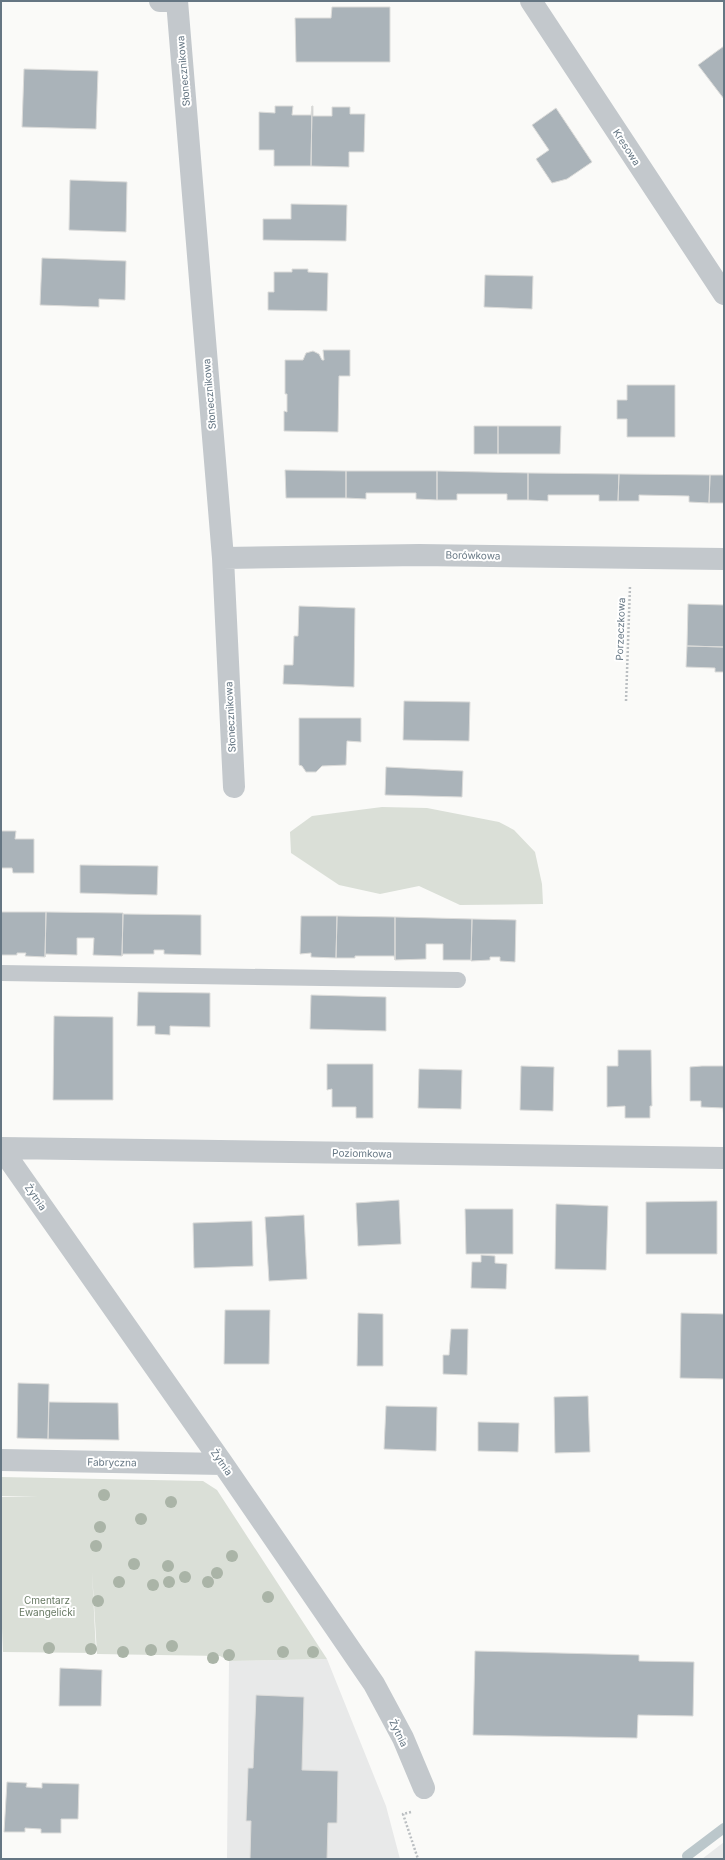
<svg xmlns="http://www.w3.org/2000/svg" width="725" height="1860" font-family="Inter,sans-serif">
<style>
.built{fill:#e8e9e9}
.green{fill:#dadfd7}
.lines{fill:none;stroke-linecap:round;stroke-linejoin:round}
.stream{stroke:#bbc7cb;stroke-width:10}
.building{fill:#aab3b9;stroke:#dcdcda}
.path{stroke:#bbbfc2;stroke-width:2.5;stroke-dasharray:2 2;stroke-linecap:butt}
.service{stroke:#c3c8cc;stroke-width:16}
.minor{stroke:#c3c8cc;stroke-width:22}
.tree{fill:#aab4a7}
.labels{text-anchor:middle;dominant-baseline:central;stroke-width:4;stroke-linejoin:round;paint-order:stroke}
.street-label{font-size:10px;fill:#657683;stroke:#fff}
.park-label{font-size:10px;fill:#687a64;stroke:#fff}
</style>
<rect width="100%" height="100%" fill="#fafaf8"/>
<!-- built -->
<path class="built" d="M327 1659 386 1806 400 1859H227L229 1661Z
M724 1842V1859H702Z"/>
<!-- green -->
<path class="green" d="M382 807 427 808 499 822 514 830 535 852 542 884 543 904 460 905 419 886 380 894 339 885 291 853 290 832 312 816Z
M1 1477 203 1481 217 1490 327 1659 229 1661 220 1656 97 1654 92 1571 96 1653 3 1652 1 1604V1497H38L1 1496Z"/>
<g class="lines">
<!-- stream -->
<path class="stream" d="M687 1856 724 1828"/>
</g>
<!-- building -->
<path class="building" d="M332 7H390V62H296L295 18H331Z
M724 46V99L698 65Z
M24 69 98 71 96 129 22 127Z
M275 106H293L292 115H311L312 106 311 166H274V150H259V112L275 113Z
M312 106H313V116H332V107H350V114H365L364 152H349V167L311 166Z
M556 108 592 162 567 179 552 183 536 159 549 150 532 125Z
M70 180 127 182 126 232 69 230Z
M291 204 347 205 346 241 263 240V219H291Z
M42 258 126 261 125 300 99 299V307L40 305Z
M292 269H308V272L328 273 327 311 268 310V292H274V272H292Z
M485 275 533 276 532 309 484 307Z
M323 350H350V376H339L338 432 284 431V411L287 412V394H285V360H303L306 353 313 351 319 354 322 360H324Z
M627 385H675V437H627V419H617V400H627Z
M474 426H498V454H474Z
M498 426H561L560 454H498Z
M285 470 346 471V498H286Z
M346 471H437V500L416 499V493H366V499L346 498Z
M437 471 528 473V500H507V494H457V500H437Z
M528 473 619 474 618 501H599V495H548V501L528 500Z
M619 474 710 475 709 503 689 502V496L639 495V501H618Z
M710 475H724V503H709Z
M688 604 724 605V647L687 646Z
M299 606 355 608 354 687 283 684 284 665H293L294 636H298Z
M687 646 724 647V672H715V668L686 667Z
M404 701 470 702 469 741 403 740Z
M299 718H361V742L347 741 346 765 322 766 316 772H306L302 766 299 765Z
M386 767 463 771 462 797 385 795Z
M1 831H16L15 839H34V873H13L12 868H1Z
M80 865 158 866 157 895 80 893Z
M1 912H46L45 957 25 956 26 953H17V955H1Z
M46 912 123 913 122 956 93 955 94 938H77V955L46 954 45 957Z
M123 914 201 915V955L164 954V950H154V954H123L122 956Z
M301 916H337L336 958 311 957V953L300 954Z
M337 916 395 917V960L394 956H355V958H336Z
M395 917 472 919 471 960H443V944H426V959L395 960Z
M472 919 516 920 515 962 500 961V957H490V960L471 961Z
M138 992 210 993V1027L170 1026V1035L155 1034V1026H137Z
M311 995 386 997V1031L310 1029Z
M54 1016 113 1017V1100H53Z
M618 1050H651L652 1106H650V1118H625V1106L607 1107V1066H618Z
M327 1064H373V1118H356V1107H332V1089L327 1090Z
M521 1066 554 1067 553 1111 520 1110Z
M702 1066H724V1119L723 1108 701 1107V1101H690V1067Z
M419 1069 462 1070 461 1109 418 1108Z
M399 1200 401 1244 358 1246 356 1203Z
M717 1201V1254H646V1202Z
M556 1204 608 1206 606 1270 555 1269Z
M465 1209H513V1254H466Z
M304 1215 307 1279 269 1281 265 1217Z
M252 1221 253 1266 194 1268 193 1223Z
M481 1255 495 1256V1263L507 1264 506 1289 471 1288 472 1262H481Z
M225 1310H270L269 1364H224Z
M358 1313 383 1314V1366H357Z
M681 1313 724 1314V1379L680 1378Z
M451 1329H468L467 1375 443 1374V1355H449Z
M18 1383 49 1384 48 1439 17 1438Z
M588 1396 590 1452 555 1453 554 1397Z
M49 1402 118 1403 119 1440 48 1439Z
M386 1406 437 1407 436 1451 384 1449Z
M478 1422 519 1423 518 1452 478 1451Z
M475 1651 639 1655V1661L694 1662 693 1716 638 1715 637 1738 473 1735Z
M60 1668 102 1670 101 1706H59Z
M256 1695 304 1697 302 1770 338 1771 337 1823H328L327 1859H250L251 1821H246L248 1768H253Z
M7 1782 27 1783 26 1787 42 1788V1783L79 1784 78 1819H61V1833H41V1829L25 1828V1832H4Z"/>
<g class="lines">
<!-- path -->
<path class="path" d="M626 701 630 586
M411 1812 403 1814 418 1859"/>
<!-- service -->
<path class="service" d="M1 973 458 980"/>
<!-- minor -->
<path class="minor" d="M160 1H177L223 558 234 787
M531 1 724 294
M223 558 419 555 724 559
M1 1148 223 1464 374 1684 403 1738 424 1788
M1 1148 724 1158
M1 1460 223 1464"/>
</g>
<!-- trees -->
<g class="tree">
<circle cx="104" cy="1495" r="6"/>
<circle cx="171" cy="1502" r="6"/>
<circle cx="141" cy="1519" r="6"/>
<circle cx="100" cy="1527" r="6"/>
<circle cx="96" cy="1546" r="6"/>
<circle cx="232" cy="1556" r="6"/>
<circle cx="134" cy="1564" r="6"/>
<circle cx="168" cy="1566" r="6"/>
<circle cx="217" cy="1573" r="6"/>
<circle cx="185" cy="1577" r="6"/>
<circle cx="119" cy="1582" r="6"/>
<circle cx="169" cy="1582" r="6"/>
<circle cx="208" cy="1582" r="6"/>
<circle cx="153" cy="1585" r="6"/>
<circle cx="268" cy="1597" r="6"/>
<circle cx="98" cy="1601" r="6"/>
<circle cx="172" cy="1646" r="6"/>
<circle cx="49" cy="1648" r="6"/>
<circle cx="91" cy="1649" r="6"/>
<circle cx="151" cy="1650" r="6"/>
<circle cx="123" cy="1652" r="6"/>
<circle cx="283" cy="1652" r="6"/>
<circle cx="313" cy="1652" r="6"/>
<circle cx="229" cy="1655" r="6"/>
<circle cx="213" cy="1658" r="6"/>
</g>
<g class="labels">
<!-- street labels -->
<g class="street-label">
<text transform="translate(183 71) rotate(-95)">Słonecznikowa</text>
<text transform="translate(627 147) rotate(57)">Kresowa</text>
<text transform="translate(209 394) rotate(-95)">Słonecznikowa</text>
<text transform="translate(473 555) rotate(1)">Borówkowa</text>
<text transform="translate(620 629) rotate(-88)">Porzeczkowa</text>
<text transform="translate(230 717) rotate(-93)">Słonecznikowa</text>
<text transform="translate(362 1153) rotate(1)">Poziomkowa</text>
<text transform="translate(36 1197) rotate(55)">Żytnia</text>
<text transform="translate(112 1462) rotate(1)">Fabryczna</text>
<text transform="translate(222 1462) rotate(55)">Żytnia</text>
<text transform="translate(399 1733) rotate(64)">Żytnia</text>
</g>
<!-- park labels -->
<g class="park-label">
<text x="47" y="1600">Cmentarz<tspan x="47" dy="12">Ewangelicki</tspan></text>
</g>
</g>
<!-- border -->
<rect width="725" height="1860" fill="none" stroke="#657683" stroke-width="4"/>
</svg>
